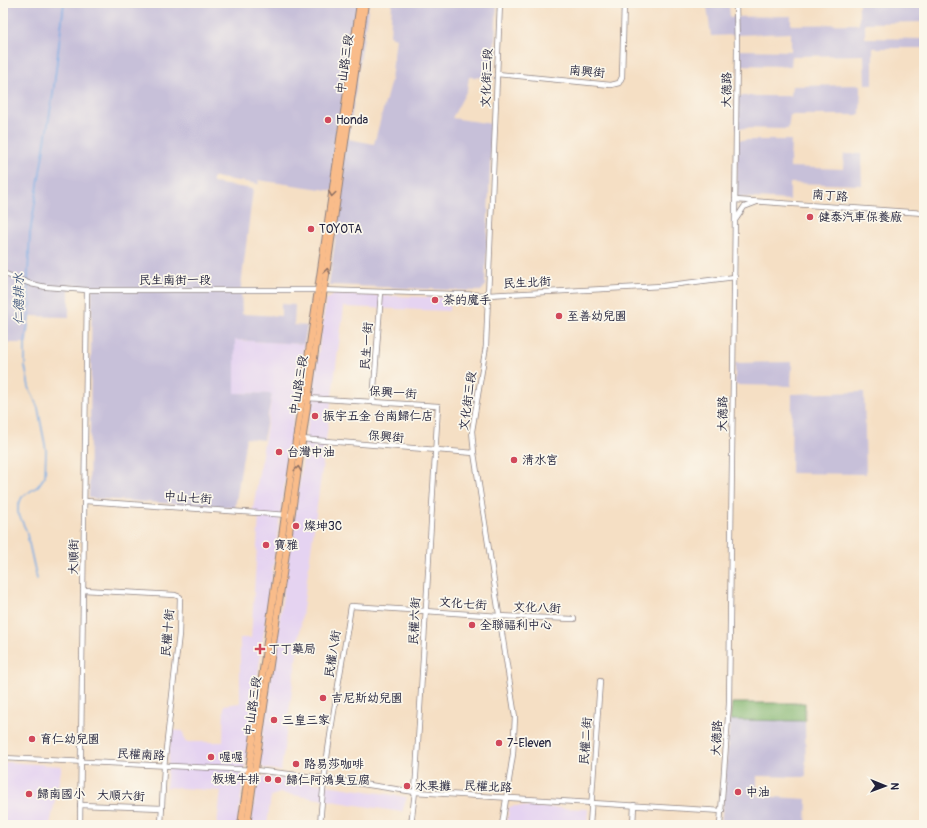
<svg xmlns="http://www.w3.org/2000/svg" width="927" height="828" font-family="Pangolin,'LXGW WenKai TC',sans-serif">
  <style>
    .built { fill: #e5d3f1 }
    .industrial { fill: #c7c0d9 }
    .forest { fill: #83b56f; stroke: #526c55 }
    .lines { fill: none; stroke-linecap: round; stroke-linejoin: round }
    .stream { stroke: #78abe4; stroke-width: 1.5 }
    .minor-casing { stroke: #8c8080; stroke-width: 6 }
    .major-casing { stroke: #8c8080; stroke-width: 8 }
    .minor { stroke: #fff; stroke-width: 4.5 }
    .major { stroke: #f9bc8a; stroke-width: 6 }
    .oneway { stroke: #8e6f62 }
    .poi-dot { fill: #d1495b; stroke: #fbf7ec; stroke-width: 1.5 }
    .labels { text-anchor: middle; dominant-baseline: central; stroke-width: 3.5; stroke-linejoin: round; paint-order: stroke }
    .street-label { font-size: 12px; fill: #22223b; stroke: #fbf7ec }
    .poi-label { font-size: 12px; fill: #22223b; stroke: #fbf7ec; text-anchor: start }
    .water-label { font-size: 13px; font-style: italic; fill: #44597f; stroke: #fbf7ec }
  </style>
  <rect width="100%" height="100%" fill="#fbf7ec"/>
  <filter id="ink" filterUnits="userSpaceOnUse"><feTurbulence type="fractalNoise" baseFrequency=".025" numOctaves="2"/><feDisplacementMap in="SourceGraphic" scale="8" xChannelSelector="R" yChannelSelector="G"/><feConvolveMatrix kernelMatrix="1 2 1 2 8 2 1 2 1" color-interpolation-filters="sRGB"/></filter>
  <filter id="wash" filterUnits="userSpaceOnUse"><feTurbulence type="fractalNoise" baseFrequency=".012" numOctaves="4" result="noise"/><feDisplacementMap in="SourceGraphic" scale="16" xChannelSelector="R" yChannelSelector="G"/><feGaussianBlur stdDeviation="0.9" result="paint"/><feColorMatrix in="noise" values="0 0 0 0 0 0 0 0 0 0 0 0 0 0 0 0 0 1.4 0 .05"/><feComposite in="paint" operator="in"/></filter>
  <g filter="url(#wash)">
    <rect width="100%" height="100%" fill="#f5dfc4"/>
    <g class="built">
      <path d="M334 294 450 298 449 311 344 307 281 771 263 768 259 760 326 300Z"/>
      <path d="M235 340 304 344 237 825H217L221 791 166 787 171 730 183 731 185 742H223L224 705 240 703V638H251L259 515H252L272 394 235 393Z"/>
      <path d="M9 762 62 766 50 825H3V763Z"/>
      <path d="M264 776 407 797 402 812 280 793 271 796 267 825H251L257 780Z"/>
      <path d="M513 806 588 809 587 825H507L509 807Z"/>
    </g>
    <g class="industrial">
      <path d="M3 3H369L348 139 374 144 391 80 396 38 390 36 392 3H497L493 78 469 77 467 90 452 118 492 124 485 286 481 291 329 285 342 192 258 180 259 184 213 177V183L253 189 241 286 242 314 281 316V304L295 305 294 325 307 326 304 344 235 340V393L272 394 263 440 246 438 235 508 89 498 92 287 69 285V317L30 316 27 343H3Z"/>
      <path d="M859 3H924V22L865 23V38L924 39V48H873V85L865 84 864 55 792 56 791 66 738 65V50L791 51V33L711 36 707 6H729L730 17 791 16V25L859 24Z"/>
      <path d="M861 85 860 115H790L788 129 736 128 737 96H791L792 86Z"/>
      <path d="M737 140H791L790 167 843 169 844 154H861L862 185 790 183V200L737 197Z"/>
      <path d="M792 362 791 386 735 385V363Z"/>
      <path d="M864 392 866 474 791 473 792 394Z"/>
      <path d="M730 720 805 721 806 777 757 776V796L807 799 806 825H721Z"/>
    </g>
    <path class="forest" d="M732 703H805V721L730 720Z"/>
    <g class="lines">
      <path class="stream" d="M37 579 26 530 18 513V506L22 497 38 486 45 476 46 450 38 408 29 387 25 366V344L31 304 28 291V274L30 233 53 94 64 3"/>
    </g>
  </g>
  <g filter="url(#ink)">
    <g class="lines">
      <g class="minor-casing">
        <g id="minor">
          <path d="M500 3 486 346 472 431 474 453 515 717 513 754 502 825"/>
          <path d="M497 74 611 85 619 83 622 77 624 3"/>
          <path d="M735 200 924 213"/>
          <path d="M736 219 744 207 757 202"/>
          <path d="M3 273 31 284 46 287 87 290H319L488 295 662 286 735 277"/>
          <path d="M307 398 438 406 415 792 411 825"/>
          <path d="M373 402 381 292"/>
          <path d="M301 439 474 453"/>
          <path d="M85 501 288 515"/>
          <path d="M83 590 175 595 180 597 179 634 164 767 161 825"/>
          <path d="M3 758 255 770 323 778 415 792 722 811"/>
          <path d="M80 805 162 808"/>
          <path d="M80 825 87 290"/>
          <path d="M320 825C325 751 340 679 351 606L499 616 574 619"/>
          <path d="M590 825 600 681"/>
          <path d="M633 825 634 805"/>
          <path d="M720 825 729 704 737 49 736 3"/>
        </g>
      </g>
      <g class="major-casing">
        <g id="major">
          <path d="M241 825 285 515 360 3"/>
          <path d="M247 825 365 3"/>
        </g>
      </g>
      <use href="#minor" class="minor"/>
      <use href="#major" class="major"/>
    </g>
    <defs><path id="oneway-chevron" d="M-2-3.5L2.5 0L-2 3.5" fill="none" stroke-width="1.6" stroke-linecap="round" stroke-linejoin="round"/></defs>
    <g class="oneway">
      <use href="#oneway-chevron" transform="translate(332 194) rotate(98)"/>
      <use href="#oneway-chevron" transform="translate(327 271) rotate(-82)"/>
      <use href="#oneway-chevron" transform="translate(298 469) rotate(-82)"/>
    </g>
  </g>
  <g class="poi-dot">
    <circle cx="328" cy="120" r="4"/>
    <circle cx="810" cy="217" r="4"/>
    <circle cx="311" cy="229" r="4"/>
    <circle cx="435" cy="300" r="4"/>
    <circle cx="559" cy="316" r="4"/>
    <circle cx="315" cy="416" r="4"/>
    <circle cx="279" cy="452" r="4"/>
    <circle cx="514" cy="460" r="4"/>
    <circle cx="296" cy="526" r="4"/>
    <circle cx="266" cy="545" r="4"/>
    <circle cx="472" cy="625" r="4"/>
    <path d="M258 643h4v4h4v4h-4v4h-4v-4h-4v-4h4z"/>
    <circle cx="323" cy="698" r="4"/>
    <circle cx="274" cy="720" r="4"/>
    <circle cx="32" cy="739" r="4"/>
    <circle cx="499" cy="743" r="4"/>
    <circle cx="211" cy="757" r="4"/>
    <circle cx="296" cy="764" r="4"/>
    <circle cx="268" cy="779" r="4"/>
    <circle cx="278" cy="780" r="4"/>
    <circle cx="407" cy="786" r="4"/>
    <circle cx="738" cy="792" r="4"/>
    <circle cx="29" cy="794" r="4"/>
  </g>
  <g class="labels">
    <g class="street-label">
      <text transform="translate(345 64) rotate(-82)">中山路三段</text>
      <text transform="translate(587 72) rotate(5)">南興街</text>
      <text transform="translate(487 78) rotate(-88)">文化街三段</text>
      <text transform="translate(727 90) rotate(-89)">大德路</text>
      <text transform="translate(830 196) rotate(4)">南丁路</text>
      <text x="175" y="280">民生南街一段</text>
      <text transform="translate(527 283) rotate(-3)">民生北街</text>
      <text transform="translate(367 346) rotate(-86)">民生一街</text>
      <text transform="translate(299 385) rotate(-81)">中山路三段</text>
      <text transform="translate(393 393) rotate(4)">保興一街</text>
      <text transform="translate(468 401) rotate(-82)">文化街三段</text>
      <text transform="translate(723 414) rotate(-89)">大德路</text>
      <text transform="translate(386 437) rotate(5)">保興街</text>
      <text transform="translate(188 498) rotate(4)">中山七街</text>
      <text transform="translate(74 557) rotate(-89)">大順街</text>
      <text transform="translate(463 604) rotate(4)">文化七街</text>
      <text transform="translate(537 608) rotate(2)">文化八街</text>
      <text transform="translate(415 621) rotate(-87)">民權六街</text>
      <text transform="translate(168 633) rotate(-85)">民權十街</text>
      <text transform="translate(333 654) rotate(-81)">民權八街</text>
      <text transform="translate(253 706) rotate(-82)">中山路三段</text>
      <text transform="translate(717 738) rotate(-87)">大德路</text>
      <text transform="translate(586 741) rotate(-86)">民權二街</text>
      <text transform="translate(141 755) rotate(3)">民權南路</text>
      <text transform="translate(488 787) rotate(3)">民權北路</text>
      <text transform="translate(121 796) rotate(2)">大順六街</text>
    </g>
    <g class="poi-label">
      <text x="336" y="120">Honda</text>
      <text x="818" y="217">健泰汽車保養廠</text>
      <text x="319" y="229">TOYOTA</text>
      <text x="443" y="300">茶的魔手</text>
      <text x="567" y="316">至善幼兒園</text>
      <text x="323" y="416">振宇五金 台南歸仁店</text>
      <text x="287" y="452">台灣中油</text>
      <text x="522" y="460">清水宮</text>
      <text x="304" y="526">燦坤3C</text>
      <text x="274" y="545">寶雅</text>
      <text x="480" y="625">全聯福利中心</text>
      <text x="268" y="649">丁丁藥局</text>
      <text x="331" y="698">吉尼斯幼兒園</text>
      <text x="282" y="720">三皇三家</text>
      <text x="40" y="739">育仁幼兒園</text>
      <text x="507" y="743">7-Eleven</text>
      <text x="219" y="757">喔喔</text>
      <text x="304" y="764">路易莎咖啡</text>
      <text x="260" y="779" text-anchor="end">板塊牛排</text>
      <text x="286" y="780">歸仁阿鴻臭豆腐</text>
      <text x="415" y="786">水果攤</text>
      <text x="746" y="792">中油</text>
      <text x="37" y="794">歸南國小</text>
    </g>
    <g class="water-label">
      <text transform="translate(19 299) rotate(-90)">仁德排水</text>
    </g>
  </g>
  <rect width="927" height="828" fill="none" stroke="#fbf7ec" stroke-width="16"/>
  <g transform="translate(885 786) rotate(91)" stroke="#fbf7ec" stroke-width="3" paint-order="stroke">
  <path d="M0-3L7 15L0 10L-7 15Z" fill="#22223b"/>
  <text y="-6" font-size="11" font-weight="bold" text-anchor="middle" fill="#22223b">N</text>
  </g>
</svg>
